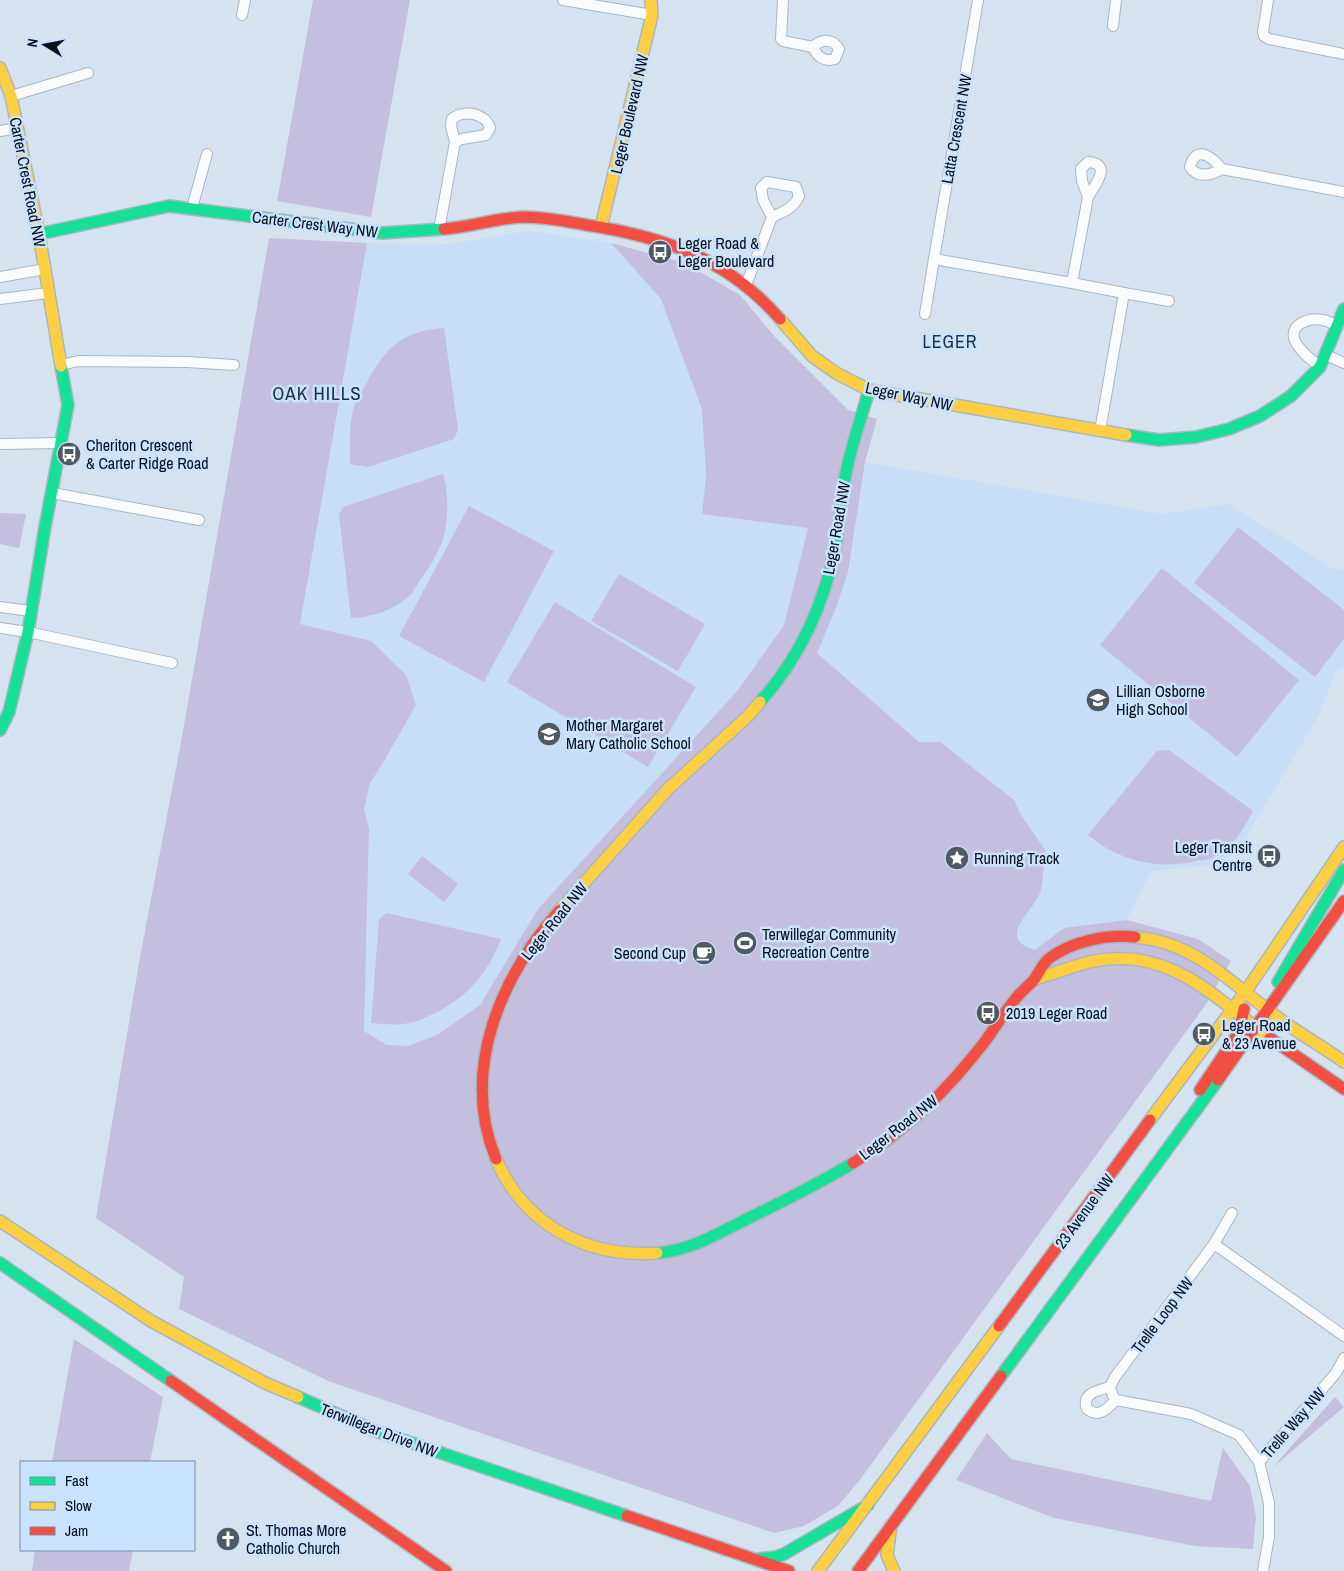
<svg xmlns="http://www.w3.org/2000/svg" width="1344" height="1571" font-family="'Archivo Narrow',sans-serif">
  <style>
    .built { fill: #c7def6 }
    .green { fill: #c4bfde }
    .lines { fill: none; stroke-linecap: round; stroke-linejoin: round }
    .street-casing { stroke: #abb6c1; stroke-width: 12 }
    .fast-casing { stroke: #abb6c1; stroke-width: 14 }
    .slow-casing { stroke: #abb6c1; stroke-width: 14 }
    .jam-casing { stroke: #abb6c1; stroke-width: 14 }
    .street { stroke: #f9fbfd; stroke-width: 10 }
    .fast { stroke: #16e098; stroke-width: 11 }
    .slow { stroke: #ffcf43; stroke-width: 11 }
    .jam { stroke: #f24e42; stroke-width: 11 }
    .labels { text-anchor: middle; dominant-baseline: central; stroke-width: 5; stroke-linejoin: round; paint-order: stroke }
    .street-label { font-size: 16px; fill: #070f18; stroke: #c9e2fd }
    .poi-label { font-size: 16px; fill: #070f18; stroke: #c9e2fd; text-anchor: start }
    .neighbourhood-label { font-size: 18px; letter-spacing: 1px; fill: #1c3045; stroke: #c9e2fd }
    .quarter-label { font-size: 19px; letter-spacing: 1px; fill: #1c3045; stroke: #c9e2fd }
  </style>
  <rect width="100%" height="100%" fill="#d5e3f1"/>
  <g class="built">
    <path d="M529 231 611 243 661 299 702 409 706 476 702 514 808 528 784 625 738 690 538 909 480 1005 437 1035 408 1046 387 1045 364 1031 369 828 364 809 370 783 383 763 416 705 300 624 367 243 448 244Z"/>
    <path d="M865 462 1163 514 1228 504 1332 568 1344 570V667L1336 671 1318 717 1237 852 1213 865 1151 871 1127 920 1064 928 1035 950 1027 948 1019 940 1017 935 1018 925 1040 892 1021 815 1014 800 919 742 817 653 836 608 848 572Z"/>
  </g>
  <g class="green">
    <path d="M313 0H410L371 217 277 201Z"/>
    <path d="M269 238 367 243 300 624 371 641 406 675 416 705 383 763 370 783 364 809 369 828 364 1031 387 1045 408 1046 437 1035 480 1005 538 909 738 690 784 625 808 528 702 514 706 476 702 409 661 299 611 243 685 263 740 295 775 337 848 410 877 419 865 462 848 572 836 608 817 653 919 742H940L1014 800 1021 815 1045 850C1043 862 1044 882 1040 893 1032 913 995 938 1035 950L1064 928 1127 920 1198 939 1231 961 1204 1007 859 1481 838 1506 804 1526 774 1533 328 1381 179 1309 184 1277 96 1218 140 957 182 737Z"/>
    <path d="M444 328 458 430 454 439 368 467 350 464C350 445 349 424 354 406 357 398 363 390 367 382 385 348 404 330 444 328Z"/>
    <path d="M443 474C449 493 449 524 442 542 437 555 429 568 421 579 417 585 413 593 408 597 391 611 373 617 351 618L339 515 343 507Z"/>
    <path d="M469 506 554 551 484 682 399 636Z"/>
    <path d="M0 513 26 514 19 548 0 544Z"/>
    <path d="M1238 527 1344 610V639L1315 677 1194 583Z"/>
    <path d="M1162 568 1299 680 1237 757 1100 645Z"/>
    <path d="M619 574 705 624 678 671 591 621Z"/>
    <path d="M555 602 696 687 648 767 507 682Z"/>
    <path d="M1169 750 1253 811C1244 827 1235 846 1218 855 1212 859 1203 860 1196 861 1156 870 1119 861 1088 835L1157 751Z"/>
    <path d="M422 856 458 884 444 902 408 874Z"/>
    <path d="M386 913 501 939C488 972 468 997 435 1013 428 1016 421 1020 414 1022 400 1026 385 1024 371 1023L379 920Z"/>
    <path d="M74 1339 163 1397 150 1462H52Z"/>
    <path d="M1335 1397 1344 1407 1272 1468Z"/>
    <path d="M987 1433 1011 1459 1211 1501 1223 1448 1250 1486 1256 1517 1253 1549 1195 1546 1054 1518 956 1480Z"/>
    <path d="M35 1550H133L129 1571H32Z"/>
  </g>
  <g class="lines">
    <g class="street-casing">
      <g id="street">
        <path d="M563 0 652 15"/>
        <path d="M783 0 781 39 783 41 813 47C821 39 833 38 839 49L835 59C825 62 817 57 813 47"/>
        <path d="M978 0 934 259 1072 283 1124 293 1100 431"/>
        <path d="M1268 0 1263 32 1264 36 1269 39 1344 54"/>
        <path d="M242 15 245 0"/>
        <path d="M1113 26 1116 0"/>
        <path d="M11 96 88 73"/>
        <path d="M0 131 18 128"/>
        <path d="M1222 169C1213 158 1196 143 1190 167 1198 179 1211 175 1222 169L1344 192"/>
        <path d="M192 208 207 154"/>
        <path d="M439 230 455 142 451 126 452 119C463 109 486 113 490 128L486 135 462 139 455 142"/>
        <path d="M0 277 45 269"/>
        <path d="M1072 283 1088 197 1082 181 1081 169 1088 162C1113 164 1095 185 1088 197"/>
        <path d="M746 285 772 217 763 200 761 188 767 182 796 187 799 196C794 208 783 212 772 217"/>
        <path d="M1124 293 1169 301"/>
        <path d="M0 299 48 293"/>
        <path d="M925 314 934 259"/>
        <path d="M1326 355 1344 363"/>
        <path d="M61 365 78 361 187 362 234 365"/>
        <path d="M1320 367C1311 359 1300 352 1295 341 1288 324 1310 317 1323 320 1328 321 1334 324 1338 326"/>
        <path d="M0 444 61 443"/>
        <path d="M52 493 199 520"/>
        <path d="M0 607 30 611"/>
        <path d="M0 628 28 632 172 663"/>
        <path d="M1214 1244 1232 1213"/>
        <path d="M1110 1387C1099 1390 1081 1393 1087 1409 1099 1419 1108 1408 1116 1400"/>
        <path d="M1259 1462 1336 1373 1344 1358"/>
        <path d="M1263 1571 1269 1537V1503L1259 1462 1239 1435 1191 1414 1116 1400 1113 1396 1110 1387 1115 1377 1214 1244 1344 1336"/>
      </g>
    </g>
    <g class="fast-casing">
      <g id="fast">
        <path d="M39 234 169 206 382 233 444 229"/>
        <path d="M1126 435 1159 440 1196 437 1229 429 1260 416 1291 396 1320 367 1344 309"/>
        <path d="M760 702C800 658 826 601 836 542 840 521 841 499 845 478 850 449 861 419 869 390"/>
        <path d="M0 730 9 712 28 632 45 527 68 405 61 366"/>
        <path d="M1278 982 1344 870"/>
        <path d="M657 1253C689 1251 717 1234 745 1220 782 1202 818 1184 853 1163"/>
        <path d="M0 1263 171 1381"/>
        <path d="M1001 1376 1218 1080"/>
        <path d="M298 1397 373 1430 627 1516"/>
        <path d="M759 1559 776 1557 784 1554 868 1505"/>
      </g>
    </g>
    <g class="slow-casing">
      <g id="slow">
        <path d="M0 68 11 96 39 234 61 366"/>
        <path d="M601 227 652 15 651 0"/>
        <path d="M780 319 812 356 836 373 869 390 1126 435"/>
        <path d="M560 910 668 789 748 716 760 702"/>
        <path d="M1135 937C1195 942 1231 983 1277 1017 1298 1033 1322 1046 1344 1062"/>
        <path d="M1034 979C1056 974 1077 963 1100 960 1173 949 1216 999 1270 1038"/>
        <path d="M1150 1120 1246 991 1344 847"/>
        <path d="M496 1159C524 1225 587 1258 657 1253"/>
        <path d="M0 1221 151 1321 265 1383 298 1397"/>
        <path d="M891 1525 887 1555 894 1571"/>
        <path d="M818 1571 999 1326"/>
      </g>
    </g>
    <g class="jam-casing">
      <g id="jam">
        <path d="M444 229C471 227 496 218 523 217 544 217 566 221 587 225 664 237 727 258 780 319"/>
        <path d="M1270 1038 1344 1089"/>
        <path d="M1218 1080 1344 901"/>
        <path d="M1200 1090 1239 1032 1244 1009"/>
        <path d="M496 1159C460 1071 500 977 560 910"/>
        <path d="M853 1163C906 1131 949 1089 986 1040 996 1026 1006 1010 1017 997 1022 991 1028 986 1033 981 1040 972 1042 963 1051 957 1074 941 1107 934 1135 937"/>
        <path d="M999 1326 1150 1120"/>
        <path d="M171 1381 446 1571"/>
        <path d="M627 1516 789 1571"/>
        <path d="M858 1571 1001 1376"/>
      </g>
    </g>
    <use href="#street" class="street"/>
    <use href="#fast" class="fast"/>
    <use href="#slow" class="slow"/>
    <use href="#jam" class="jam"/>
  </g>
  <defs>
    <g id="bus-disc" transform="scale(1.25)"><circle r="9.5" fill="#4f5964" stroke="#c9e2fd"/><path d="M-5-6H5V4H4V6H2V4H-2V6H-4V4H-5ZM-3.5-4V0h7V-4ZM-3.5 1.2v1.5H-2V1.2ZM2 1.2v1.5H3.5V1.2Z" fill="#fff"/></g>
    <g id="school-disc" transform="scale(1.25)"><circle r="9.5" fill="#4f5964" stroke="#c9e2fd"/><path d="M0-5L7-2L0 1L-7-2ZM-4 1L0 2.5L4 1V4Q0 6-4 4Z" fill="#fff"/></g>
    <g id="sight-disc" transform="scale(1.25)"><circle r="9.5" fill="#4f5964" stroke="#c9e2fd"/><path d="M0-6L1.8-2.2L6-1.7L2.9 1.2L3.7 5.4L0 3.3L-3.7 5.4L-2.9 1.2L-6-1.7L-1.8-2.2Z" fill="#fff"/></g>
    <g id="stadium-disc" transform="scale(1.25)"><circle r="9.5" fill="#4f5964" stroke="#c9e2fd"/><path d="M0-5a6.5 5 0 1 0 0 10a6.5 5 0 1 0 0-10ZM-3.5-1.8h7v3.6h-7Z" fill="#fff"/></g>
    <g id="cafe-disc" transform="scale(1.25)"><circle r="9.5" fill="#4f5964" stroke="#c9e2fd"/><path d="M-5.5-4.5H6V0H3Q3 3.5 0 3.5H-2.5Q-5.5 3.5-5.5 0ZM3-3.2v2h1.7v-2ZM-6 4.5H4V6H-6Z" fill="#fff"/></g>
    <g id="church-disc" transform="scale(1.25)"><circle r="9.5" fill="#4f5964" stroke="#c9e2fd"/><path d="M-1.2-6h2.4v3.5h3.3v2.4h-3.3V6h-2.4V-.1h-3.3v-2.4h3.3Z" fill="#fff"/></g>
  </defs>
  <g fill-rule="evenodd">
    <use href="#bus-disc" x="660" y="252"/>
    <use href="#bus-disc" x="69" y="454"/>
    <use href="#school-disc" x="1098" y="700"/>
    <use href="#school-disc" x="549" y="734"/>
    <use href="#bus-disc" x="1269" y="856"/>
    <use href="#sight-disc" x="957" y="858"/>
    <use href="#stadium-disc" x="745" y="943"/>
    <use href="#cafe-disc" x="704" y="953"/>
    <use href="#bus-disc" x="988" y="1013"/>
    <use href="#bus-disc" x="1204" y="1034"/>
    <use href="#church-disc" x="228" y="1539"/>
  </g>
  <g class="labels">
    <g class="street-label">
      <text transform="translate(629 114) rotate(-77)">Leger Boulevard NW</text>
      <text transform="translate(956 129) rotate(-80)">Latta Crescent NW</text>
      <text transform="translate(28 182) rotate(79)">Carter Crest Road NW</text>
      <text transform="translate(315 224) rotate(7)">Carter Crest Way NW</text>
      <text transform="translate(909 396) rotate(12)">Leger Way NW</text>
      <text transform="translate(836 528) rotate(-80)">Leger Road NW</text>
      <text transform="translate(554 921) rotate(-51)">Leger Road NW</text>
      <text transform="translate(898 1127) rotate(-38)">Leger Road NW</text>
      <text transform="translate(1084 1211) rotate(-54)">23 Avenue NW</text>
      <text transform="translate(1162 1315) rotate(-53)">Trelle Loop NW</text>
      <text transform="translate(1293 1423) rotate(-49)">Trelle Way NW</text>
      <text transform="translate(379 1430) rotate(21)">Terwillegar Drive NW</text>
    </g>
    <g class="poi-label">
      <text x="678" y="243">Leger Road &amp;<tspan x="678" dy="18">Leger Boulevard</tspan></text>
      <text x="86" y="445">Cheriton Crescent<tspan x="86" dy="18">&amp; Carter Ridge Road</tspan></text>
      <text x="1116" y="691">Lillian Osborne<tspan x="1116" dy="18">High School</tspan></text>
      <text x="566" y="725">Mother Margaret<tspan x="566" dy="18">Mary Catholic School</tspan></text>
      <text x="1252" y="847" text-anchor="end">Leger Transit<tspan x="1252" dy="18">Centre</tspan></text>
      <text x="974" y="858">Running Track</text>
      <text x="762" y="934">Terwillegar Community<tspan x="762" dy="18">Recreation Centre</tspan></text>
      <text x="686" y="953" text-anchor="end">Second Cup</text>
      <text x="1006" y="1013">2019 Leger Road</text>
      <text x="1222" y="1025">Leger Road<tspan x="1222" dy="18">&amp; 23 Avenue</tspan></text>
      <text x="246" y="1530">St. Thomas More<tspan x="246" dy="18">Catholic Church</tspan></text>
    </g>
    <g class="neighbourhood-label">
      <text x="950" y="341">LEGER</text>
    </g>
    <g class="quarter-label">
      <text x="317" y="393">OAK HILLS</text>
    </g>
  </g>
  <rect x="20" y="1461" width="175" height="90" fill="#c9e2fd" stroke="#7b8ea1"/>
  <rect x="30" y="1477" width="25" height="8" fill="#16e098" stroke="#7b8ea1"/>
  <text x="65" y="1486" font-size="15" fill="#070f18">Fast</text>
  <rect x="30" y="1502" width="25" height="8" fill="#ffcf43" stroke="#7b8ea1"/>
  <text x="65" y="1511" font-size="15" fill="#070f18">Slow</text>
  <rect x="30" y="1527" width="25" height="8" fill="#f24e42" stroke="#7b8ea1"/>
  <text x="65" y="1536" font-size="15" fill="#070f18">Jam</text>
  <g transform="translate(45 45) rotate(280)" stroke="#c9e2fd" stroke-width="4" paint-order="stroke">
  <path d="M0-4L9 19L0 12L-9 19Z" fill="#070f18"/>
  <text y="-8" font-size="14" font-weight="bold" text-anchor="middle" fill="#070f18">N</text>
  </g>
</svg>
